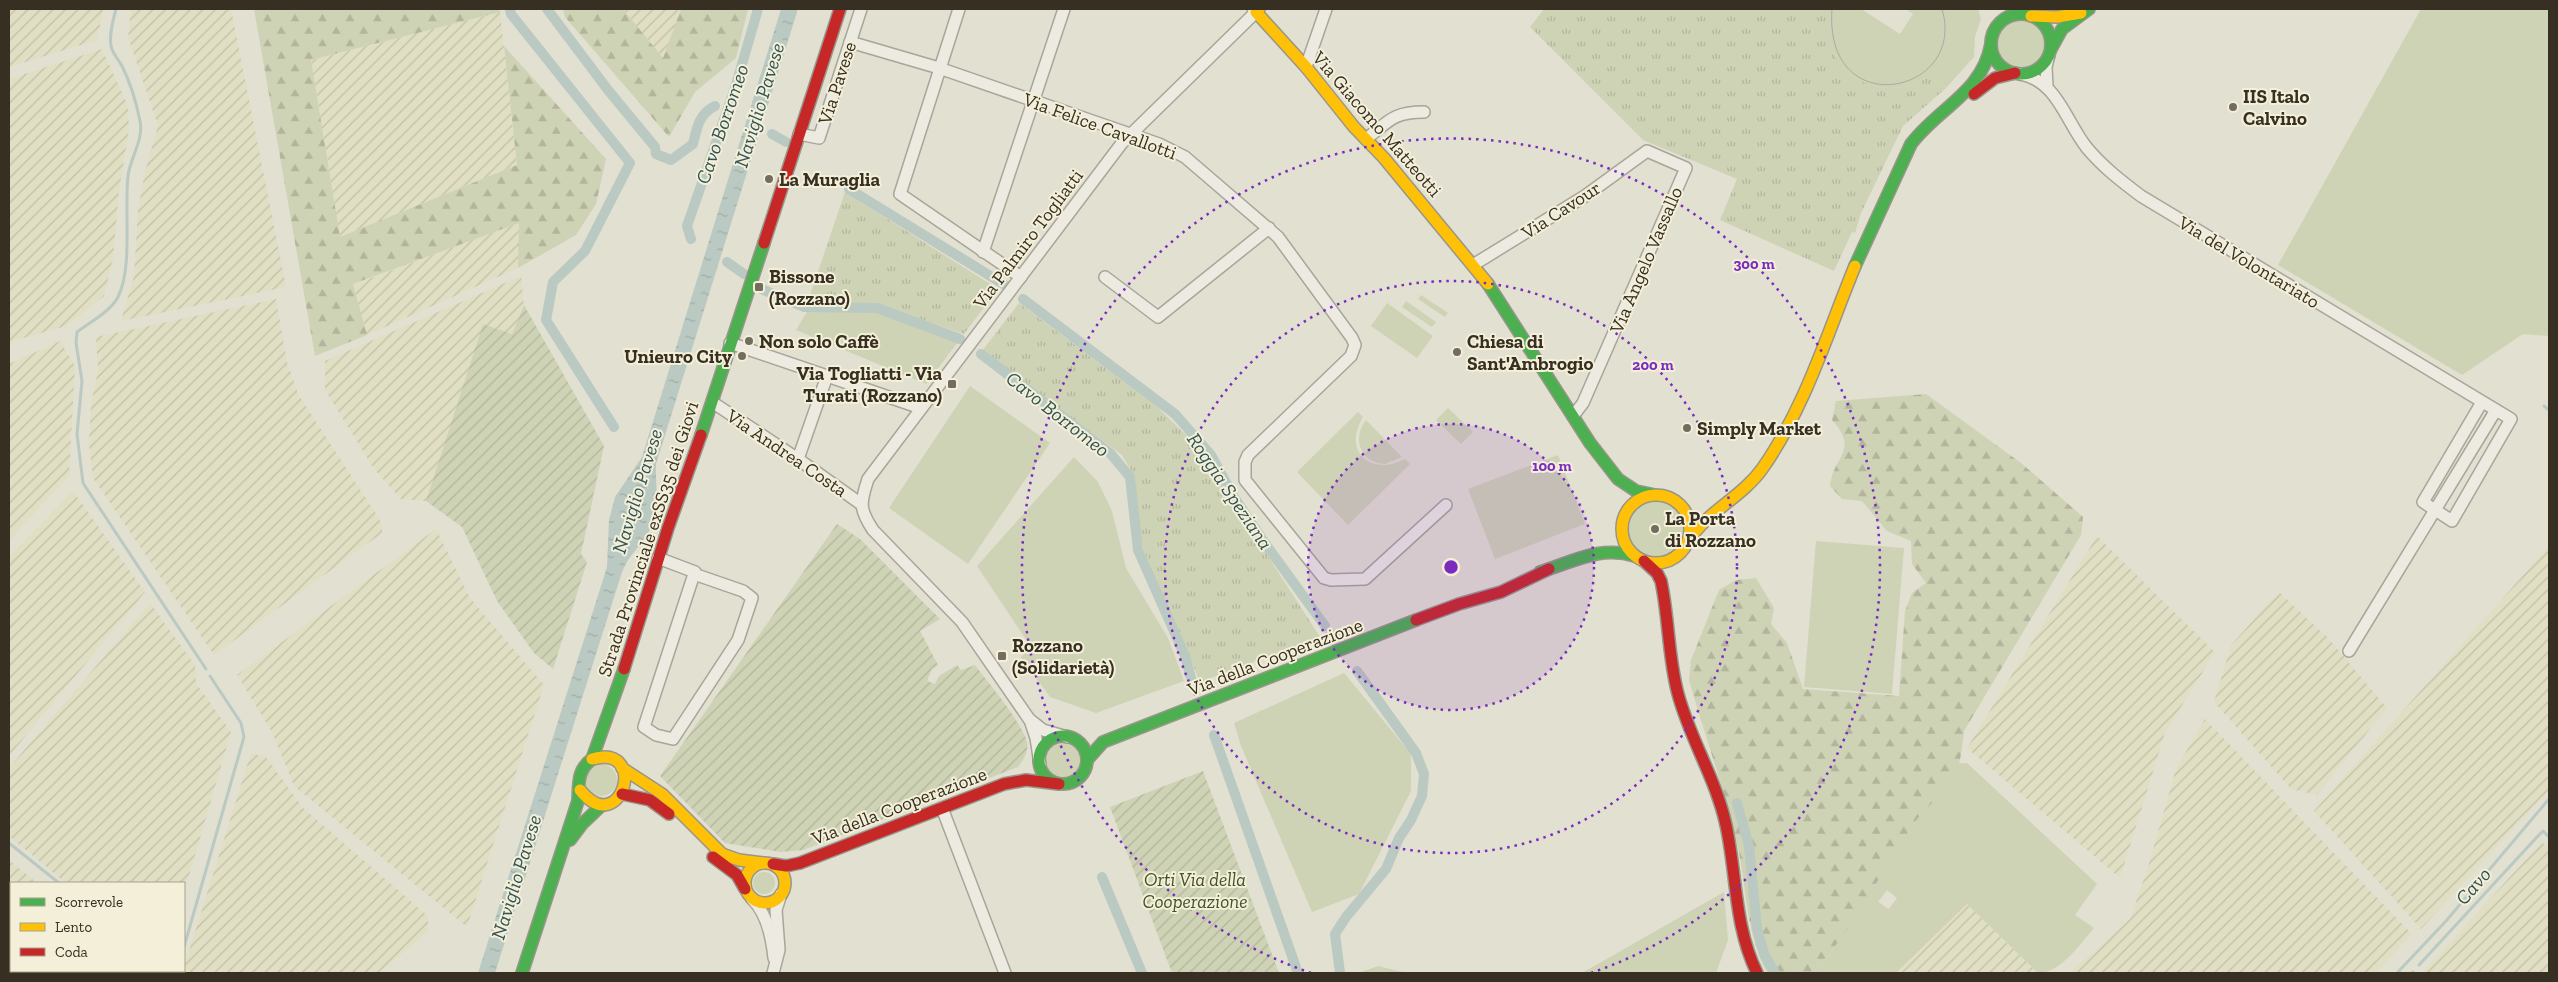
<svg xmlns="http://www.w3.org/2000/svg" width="2558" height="982" font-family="'Zilla Slab',serif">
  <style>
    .farmland { fill: url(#farmland-furrows) }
    .grass { fill: #ced3b5; fill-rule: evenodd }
    .forest { fill: url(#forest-firs) }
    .park { fill: url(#park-tufts) }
    .garden { fill: url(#garden-furrows) }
    .water { fill: url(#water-ripples) }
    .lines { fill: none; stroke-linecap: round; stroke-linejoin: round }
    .stream { stroke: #bac9c2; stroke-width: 3 }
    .canal { stroke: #bac9c2; stroke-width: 10 }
    .street-casing { stroke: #a8a599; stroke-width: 14 }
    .fast-casing { stroke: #98958a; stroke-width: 14 }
    .slow-casing { stroke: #98958a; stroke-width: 14 }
    .jam-casing { stroke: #98958a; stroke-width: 14 }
    .street { stroke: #eceae1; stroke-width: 11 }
    .fast { stroke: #4caf50; stroke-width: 11 }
    .slow { stroke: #ffc107; stroke-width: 11 }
    .jam { stroke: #c62828; stroke-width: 11 }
    .tram { stroke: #acaaa2; stroke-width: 1 }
    .ring { fill: none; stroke: #7b2cbf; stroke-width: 2.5; stroke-dasharray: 2.5 5 }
    .poi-dot { fill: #736d5f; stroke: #f3efd8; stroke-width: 2 }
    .labels { text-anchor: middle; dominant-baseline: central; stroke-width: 4; stroke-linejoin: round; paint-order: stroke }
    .street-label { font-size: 19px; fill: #372f22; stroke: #f3efd8 }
    .poi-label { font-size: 19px; font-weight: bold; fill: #372f22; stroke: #f3efd8; text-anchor: start }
    .park-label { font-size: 19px; font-style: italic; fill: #42522a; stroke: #f3efd8 }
    .water-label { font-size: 20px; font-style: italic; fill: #325355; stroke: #f3efd8 }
    .centre { fill: #7b2cbf; stroke: #f3efd8; stroke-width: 2.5 }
    .ring-label { font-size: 15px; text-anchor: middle; font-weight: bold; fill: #7b2cbf; stroke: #f3efd8; stroke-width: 4; stroke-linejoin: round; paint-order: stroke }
  </style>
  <defs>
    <pattern id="farmland-furrows" width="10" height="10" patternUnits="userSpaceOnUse" patternTransform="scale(1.25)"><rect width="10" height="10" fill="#e0dfc3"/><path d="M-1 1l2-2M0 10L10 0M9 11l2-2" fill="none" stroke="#c1c0a7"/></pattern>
    <pattern id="forest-firs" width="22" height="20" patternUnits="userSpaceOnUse" patternTransform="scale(1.25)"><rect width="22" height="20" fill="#ced3b5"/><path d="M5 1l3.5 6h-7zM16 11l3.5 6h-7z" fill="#b2b59b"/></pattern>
    <pattern id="park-tufts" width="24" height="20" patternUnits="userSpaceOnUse" patternTransform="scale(1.25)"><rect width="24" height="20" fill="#ced3b5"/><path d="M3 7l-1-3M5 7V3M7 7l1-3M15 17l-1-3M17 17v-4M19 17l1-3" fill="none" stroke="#b2b59b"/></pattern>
    <pattern id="garden-furrows" width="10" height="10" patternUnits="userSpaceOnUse" patternTransform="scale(1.25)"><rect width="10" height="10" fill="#ced3b5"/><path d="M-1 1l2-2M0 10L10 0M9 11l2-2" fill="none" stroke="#b2b59b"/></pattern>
    <pattern id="water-ripples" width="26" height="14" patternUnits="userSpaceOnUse" patternTransform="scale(1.25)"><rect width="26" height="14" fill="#bac9c2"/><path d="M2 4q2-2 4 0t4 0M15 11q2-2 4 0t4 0" fill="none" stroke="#a0ada6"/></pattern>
  </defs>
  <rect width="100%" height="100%" fill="#e2e0d1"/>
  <g class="farmland">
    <path d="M9 9H103L97 40 9 67Z"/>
    <path d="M131 9H231L286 287 121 321 134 276 138 210 145 172 158 126 128 37Z"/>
    <path d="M623 9H681L663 59Z"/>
    <path d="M500 12 517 165 340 237 311 60Z"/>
    <path d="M102 49 128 106 129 130 119 190 113 258 104 296 66 326 9 342V79Z"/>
    <path d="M520 222 518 268 367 335 353 285Z"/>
    <path d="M521 276 524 305 512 334 483 324 426 501 401 499 374 469 325 390V361Z"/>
    <path d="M276 299 287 362 298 394 378 517 382 525V533L214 655 93 478 89 444 91 404 98 371 96 337Z"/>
    <path d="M60 341 75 366 69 476 9 540V364Z"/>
    <path d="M73 491 145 592 9 756V557Z"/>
    <path d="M436 529 470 598 544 685 467 927 294 786 272 732 237 675Z"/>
    <path d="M2097 536 2215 652 2165 733 2120 878 1967 748Z"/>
    <path d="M2549 546V790L2421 929 2314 811Z"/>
    <path d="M2279 592 2329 639 2387 708 2317 795 2291 789 2214 702 2231 645Z"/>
    <path d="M150 603 195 665 196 683 231 732 184 893V883H66L9 836V768Z"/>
    <path d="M2205 719 2412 934 2376 973H2070L2130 919 2147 870 2176 769Z"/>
    <path d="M251 753 266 757 303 808 428 916V932L378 973H184V967Z"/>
    <path d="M2542 842 2549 849V973H2426L2424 971Z"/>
    <path d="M9 860 37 883H11V971H74L72 973H9Z"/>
    <path d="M1967 904 2035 970 2030 973H1896Z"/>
  </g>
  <g class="grass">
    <path d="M1828 9H1861L1900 34 1913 14 1906 9H1978L1981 19 1975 37 1974 57 1946 88 1928 77C1895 99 1844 87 1831 48 1827 35 1828 22 1828 9Z"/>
    <path d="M2421 9H2549V336L2523 334 2462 375 2278 265Z"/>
    <circle cx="2021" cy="44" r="24"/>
    <path d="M1421 295 1448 313 1445 317 1418 299Z"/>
    <path d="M1406 301 1436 322 1432 327 1402 307Z"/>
    <path d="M1387 303 1433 336 1417 358 1371 326Z"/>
    <path d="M808 310 877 313 958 342 926 384 796 330Z"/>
    <path d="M970 386 1050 443 968 564 889 508Z"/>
    <path d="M1448 408 1473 432 1461 444 1436 420Z"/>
    <path d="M1358 412 1363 417C1342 452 1371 477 1405 459L1410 464 1348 525 1297 472Z"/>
    <path d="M1366 420 1402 457 1385 464C1361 463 1351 439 1366 420Z"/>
    <path d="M1558 455 1585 524 1495 559 1468 489Z"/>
    <path d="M1074 457 1098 482 1112 511 1126 568 1168 638 1184 681 1096 713 1050 697 1021 657 1031 647 977 566Z"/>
    <circle cx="1656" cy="529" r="27"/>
    <path d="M1816 541 1904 548 1892 694 1804 687Z"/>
    <path d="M1344 673 1411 754V791L1359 894 1312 912 1241 746 1234 723Z"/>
    <circle cx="1063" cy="761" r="19"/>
    <path d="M1959 763H1967L2097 884 2075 915 2094 928C2080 944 2061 973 2038 973L1967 904 1896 973H1813C1854 929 1878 872 1913 824 1929 803 1949 788 1959 763ZM1887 890 1897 898 1889 909 1878 902Z"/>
    <circle cx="601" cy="780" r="16"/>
    <circle cx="764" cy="883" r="11"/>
    <path d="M1724 892 1728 940 1716 973H1582Z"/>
    <path d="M1378 966 1407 973H1358Z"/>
    <path d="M94 971H150L154 973H92Z"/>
  </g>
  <g class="forest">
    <path d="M254 9H500V12L311 60 340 237 517 165 504 46 606 159 596 204 576 235 518 268 519 223 353 284 367 335 315 356Z"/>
    <path d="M563 9H623L663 58 681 9H748L736 58 695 92 669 137 565 17Z"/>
    <path d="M1926 394 2021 463 2083 517 2081 535 1964 731C1962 746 1961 766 1953 779 1942 796 1924 808 1913 825 1879 874 1853 930 1813 973H1767C1746 934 1747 891 1738 848 1725 791 1705 736 1689 680L1691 660 1719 590 1736 580 1756 578 1774 608 1771 624 1787 643 1803 689 1899 696 1905 611 1912 593 1926 583 1912 564 1911 541 1887 531 1862 501 1842 499 1830 486C1833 456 1860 451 1832 420L1836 401Z"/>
  </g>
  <g class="park">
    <path d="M1544 9H1828C1829 22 1827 35 1831 47 1844 87 1895 99 1928 77L1946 88 1903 126 1861 213 1855 233 1852 232 1834 271 1720 220 1737 179 1643 140 1530 27Z"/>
    <path d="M845 192 998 289 964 334 877 305 808 301Z"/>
    <path d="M1019 303 1154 404 1186 435 1215 474 1320 637 1200 682 1143 548 1137 513 1135 477 1122 455 982 351Z"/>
  </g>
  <g class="garden">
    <path d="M524 305 604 446 581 554 587 562 553 669 534 653 497 601 462 527 426 501 483 324 512 334Z"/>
    <path d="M837 524 860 539 940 619 920 631 938 665 932 669 927 681 935 684 939 676 957 665 961 670 975 665C989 684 1021 721 1027 742 1029 752 1023 760 1018 767L803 850 781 852 725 843 660 776Z"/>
    <path d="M1203 771 1279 973H1172L1110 807Z"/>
  </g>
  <path class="water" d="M781 9H798L656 464C655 484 660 507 652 526 644 543 629 554 622 572L495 973H478L607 567 609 520 615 497 642 457Z"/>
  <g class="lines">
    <g class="stream">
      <path d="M116 9C113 20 109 34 111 46 112 53 119 60 122 66 131 84 136 101 140 121 144 140 130 158 128 176 124 211 133 267 118 297 110 312 90 322 77 332L76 343 82 381 77 434 83 483 206 669"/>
      <path d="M2544 406 2549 410"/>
      <path d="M9 843 59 883"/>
      <path d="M184 947 244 737 241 723 210 676"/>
      <path d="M2419 965 2537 837 2543 831 2549 837"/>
      <path d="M177 973V971"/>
      <path d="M2397 973 2446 921 2549 799"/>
      <path d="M2411 973 2413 972"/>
    </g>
    <g class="canal">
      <path d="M510 9 511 14 630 163 585 251 553 282 546 320 614 427"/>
      <path d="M547 9 608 90 655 147 656 154 671 160 693 144C697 127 699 114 715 106"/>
      <path d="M772 134 786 142"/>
      <path d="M849 189 1005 285"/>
      <path d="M691 239 687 226 736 85 758 9"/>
      <path d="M727 262 744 274"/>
      <path d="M759 288 804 307 877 308 960 339"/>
      <path d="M1023 299 1175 414 1211 455 1234 497 1264 542 1325 626"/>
      <path d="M981 354 1110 453 1130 477 1138 550 1185 656 1191 678"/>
      <path d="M1214 735 1298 973"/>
      <path d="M1737 803 1749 846 1757 928 1764 954 1775 973"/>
      <path d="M1102 877 1142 973"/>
      <path d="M1340 973 1335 934 1346 917 1386 869 1399 838 1411 820 1422 796 1424 774 1416 753 1357 671"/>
    </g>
    <g class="street-casing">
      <g id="street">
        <path d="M959 9 900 194 1021 277"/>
        <path d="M850 42 939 68 1159 144 1185 157 1278 237 1352 338 1355 345 1351 356 1248 455 1245 462V480L1324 578 1331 580 1365 579 1446 505"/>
        <path d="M1306 67 1326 9"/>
        <path d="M2020 74C2057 80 2066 122 2087 148 2103 167 2121 181 2141 196L2511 419 2452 521 2423 502 2482 402"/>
        <path d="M2047 86 2046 67 2049 55"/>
        <path d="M799 134 819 138 861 9"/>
        <path d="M1366 139C1389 121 1393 112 1424 112"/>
        <path d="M983 252 1064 9"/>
        <path d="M1473 265 1585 196 1647 151 1686 168 1583 403 1573 416"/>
        <path d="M1105 277 1158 317 1269 228"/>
        <path d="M730 343 921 408"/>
        <path d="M712 402 798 459 861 504"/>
        <path d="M798 459 827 376"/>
        <path d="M658 558 695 572 694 574 644 727 656 735 673 739 738 640 752 598 743 591 694 574"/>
        <path d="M2349 651 2496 410"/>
        <path d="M1030 720 1036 738 1040 764"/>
        <path d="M1067 737 1043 730 1029 719 962 622 873 530C859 509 860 503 868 479L1122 143 1256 12 1253 9"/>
        <path d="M942 808 1005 973"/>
        <path d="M752 899C767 913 772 939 774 958"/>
        <path d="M773 973 779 950 776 910 781 894"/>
      </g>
    </g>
    <g class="fast-casing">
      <g id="fast">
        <circle cx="2021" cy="44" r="30"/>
        <path d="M2051 49 2062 29 2089 9"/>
        <path d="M1855 266 1911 144C1938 108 1983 92 1991 44"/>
        <path d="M1488 284 1590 443 1618 479 1636 491 1655 495"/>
        <path d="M701 435 764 243"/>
        <path d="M1540 572C1573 562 1600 545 1635 556"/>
        <circle cx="1063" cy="760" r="24"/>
        <path d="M1087 760 1103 742 1416 620"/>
        <path d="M570 840 582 824 602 805"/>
        <path d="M522 973 578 801C579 783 577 770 592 759L624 669"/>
      </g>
    </g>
    <g class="slow-casing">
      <g id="slow">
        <path d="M1259 9 1256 12 1306 67 1354 127 1384 158 1488 284"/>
        <path d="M2031 16 2057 17 2081 13"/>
        <circle cx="1656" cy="529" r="34"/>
        <path d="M1689 540C1708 511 1742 497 1762 469 1805 408 1827 334 1855 266"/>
        <path d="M622 768 662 794 722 854 739 860 763 863"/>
        <path d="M580 790C621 841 650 743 592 759"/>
        <circle cx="765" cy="883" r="20"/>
      </g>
    </g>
    <g class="jam-casing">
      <g id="jam">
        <path d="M1974 94 1995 78 2015 73"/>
        <path d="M764 243 840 9"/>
        <path d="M1644 561 1657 573 1661 581C1669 618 1668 657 1678 694 1690 739 1716 779 1726 825 1737 875 1734 926 1757 973"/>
        <path d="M1416 620 1459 604 1501 592 1549 569"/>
        <path d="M624 669 668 528 701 435"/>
        <path d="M622 794 650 800 669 814"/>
        <path d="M713 857 737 875 745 889"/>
        <path d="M773 864 786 866 800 863 1004 784 1026 780 1059 784"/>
      </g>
    </g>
    <use href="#street" class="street"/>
    <use href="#fast" class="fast"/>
    <use href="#slow" class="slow"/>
    <use href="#jam" class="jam"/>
    <path class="tram" d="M1832 9C1823 124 1968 95 1942 9"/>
  </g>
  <circle cx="1451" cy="567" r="143" fill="#7b2cbf" fill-opacity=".12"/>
  <g class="ring">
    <circle cx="1451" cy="567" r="143"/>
    <circle cx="1451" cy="567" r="286"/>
    <path d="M1311 973A429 429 0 1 1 1591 973"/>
  </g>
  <g class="poi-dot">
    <circle cx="2233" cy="107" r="5"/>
    <circle cx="769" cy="179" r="5"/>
    <rect x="754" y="282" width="10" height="10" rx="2.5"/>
    <circle cx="749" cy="341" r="5"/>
    <circle cx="1457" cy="352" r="5"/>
    <circle cx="742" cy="356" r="5"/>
    <rect x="947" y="379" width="10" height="10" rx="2.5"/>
    <circle cx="1687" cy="428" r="5"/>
    <circle cx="1655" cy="529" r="5"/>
    <rect x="997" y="651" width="10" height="10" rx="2.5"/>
  </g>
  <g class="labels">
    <g class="street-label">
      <text transform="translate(837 83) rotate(-72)">Via Pavese</text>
      <text transform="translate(1377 124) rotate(49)">Via Giacomo Matteotti</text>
      <text transform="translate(1100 126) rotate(20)">Via Felice Cavallotti</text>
      <text transform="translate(1561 210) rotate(-33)">Via Cavour</text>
      <text transform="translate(1028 239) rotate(-53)">Via Palmiro Togliatti</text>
      <text transform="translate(1646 260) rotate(-67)">Via Angelo Vassallo</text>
      <text transform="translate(2249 262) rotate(31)">Via del Volontariato</text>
      <text transform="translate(787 453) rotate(34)">Via Andrea Costa</text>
      <text transform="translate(648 539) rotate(-72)">Strada Provinciale exSS35 dei Giovi</text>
      <text transform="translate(1275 657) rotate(-21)">Via della Cooperazione</text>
      <text transform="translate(899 806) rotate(-21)">Via della Cooperazione</text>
    </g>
    <g class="poi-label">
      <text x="2243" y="96">IIS Italo<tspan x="2243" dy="22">Calvino</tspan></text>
      <text x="779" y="179">La Muraglia</text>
      <text x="769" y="276">Bissone<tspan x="769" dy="22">(Rozzano)</tspan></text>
      <text x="759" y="341">Non solo Caffè</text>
      <text x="1467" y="341">Chiesa di<tspan x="1467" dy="22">Sant'Ambrogio</tspan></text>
      <text x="732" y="356" text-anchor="end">Unieuro City</text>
      <text x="942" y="373" text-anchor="end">Via Togliatti - Via<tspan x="942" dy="22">Turati (Rozzano)</tspan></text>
      <text x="1697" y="428">Simply Market</text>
      <text x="1665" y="518">La Porta<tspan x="1665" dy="22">di Rozzano</tspan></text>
      <text x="1012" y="645">Rozzano<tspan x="1012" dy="22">(Solidarietà)</tspan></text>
    </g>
    <g class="park-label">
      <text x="1195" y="879">Orti Via della<tspan x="1195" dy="22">Cooperazione</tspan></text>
    </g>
    <g class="water-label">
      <text transform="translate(759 105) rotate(-73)">Naviglio Pavese</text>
      <text transform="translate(722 124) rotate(-71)">Cavo Borromeo</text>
      <text transform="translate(1058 414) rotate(38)">Cavo Borromeo</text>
      <text transform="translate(637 491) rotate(-73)">Naviglio Pavese</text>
      <text transform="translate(1230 491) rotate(56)">Roggia Speziana</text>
      <text transform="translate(516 877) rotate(-73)">Naviglio Pavese</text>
      <text transform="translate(2473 886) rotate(-49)">Cavo</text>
    </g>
  </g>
  <circle cx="1451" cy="567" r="8" class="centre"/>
  <g class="ring-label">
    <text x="1754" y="269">300 m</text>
    <text x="1653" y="370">200 m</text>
    <text x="1552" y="471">100 m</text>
  </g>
  <rect width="2558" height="982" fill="none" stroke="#372f22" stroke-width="20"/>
  <rect x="10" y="882" width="175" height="90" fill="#f3efd8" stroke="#a8a28f"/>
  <rect x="20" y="898" width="25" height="8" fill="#4caf50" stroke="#a8a28f"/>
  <text x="55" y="907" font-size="15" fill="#372f22">Scorrevole</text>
  <rect x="20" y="923" width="25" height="8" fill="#ffc107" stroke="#a8a28f"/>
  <text x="55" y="932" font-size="15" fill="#372f22">Lento</text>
  <rect x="20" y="948" width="25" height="8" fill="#c62828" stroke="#a8a28f"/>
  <text x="55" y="957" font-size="15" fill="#372f22">Coda</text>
</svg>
